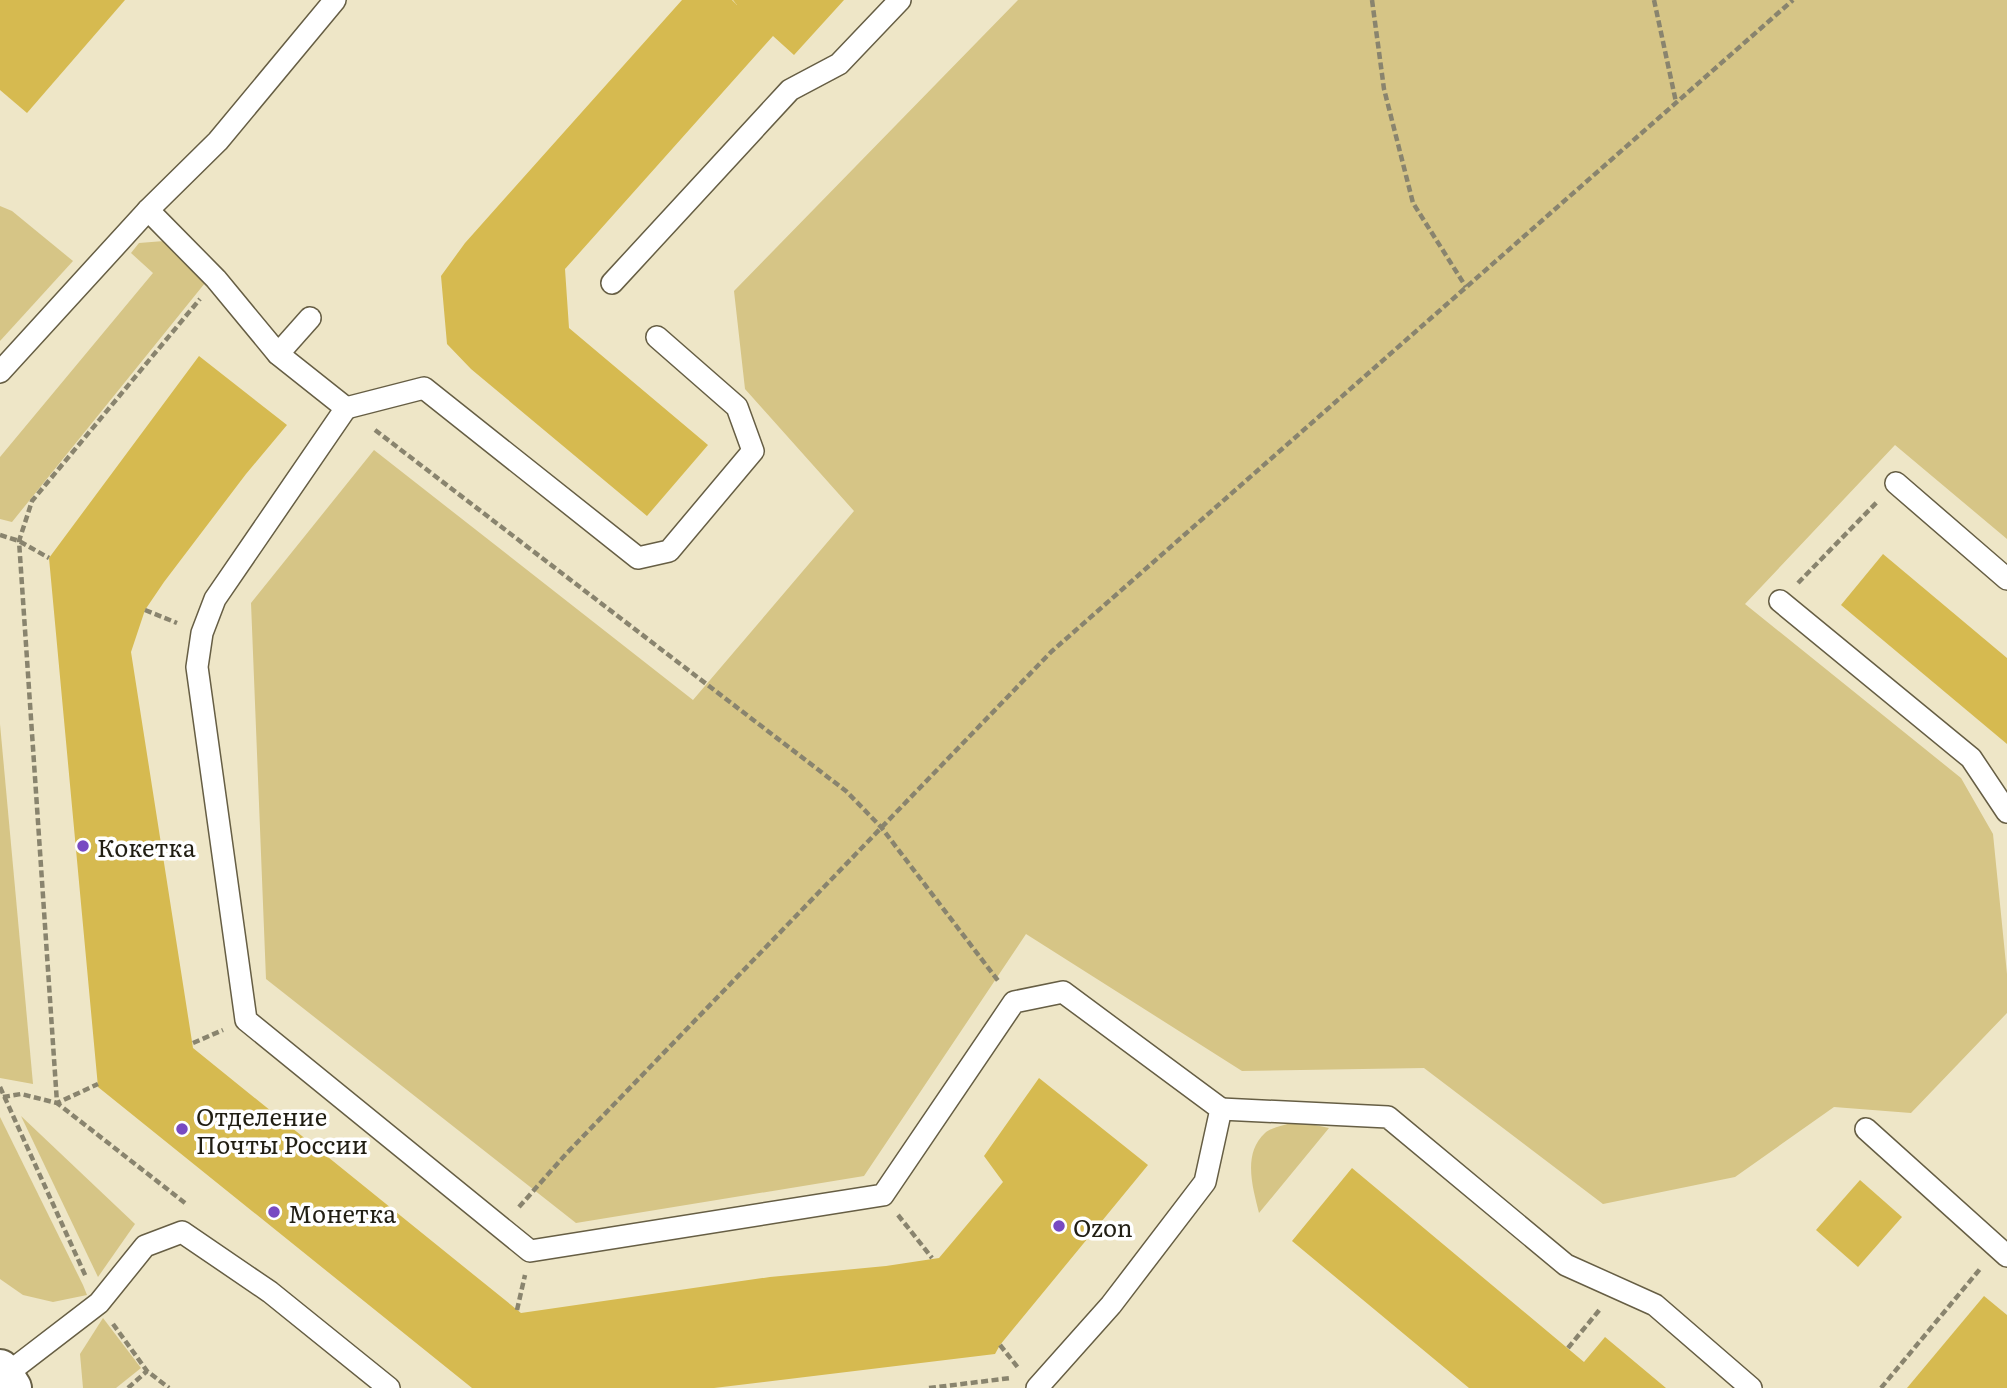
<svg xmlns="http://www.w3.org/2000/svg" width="2007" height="1388" font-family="Literata,serif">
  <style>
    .green { fill: #d6c586 }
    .building { fill: #d6ba50 }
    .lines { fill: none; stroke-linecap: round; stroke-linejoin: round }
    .lane-casing { stroke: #665e44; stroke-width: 24 }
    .secondary-casing { stroke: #665e44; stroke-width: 42 }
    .path { stroke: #89846e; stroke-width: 4.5; stroke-dasharray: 7 3.5; stroke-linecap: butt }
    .lane { stroke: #fff; stroke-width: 21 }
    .secondary { stroke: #fff; stroke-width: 38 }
    .poi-dot { fill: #784ac2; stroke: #fff; stroke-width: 2.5 }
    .labels { text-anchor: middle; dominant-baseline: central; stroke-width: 7; stroke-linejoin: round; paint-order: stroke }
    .poi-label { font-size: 24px; fill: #211e13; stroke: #fff; text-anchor: start }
  </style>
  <rect width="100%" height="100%" fill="#eee6c7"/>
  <g class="green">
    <path d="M1018 0H2007V539L1895 445 1745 604 1961 778 1993 834 2007 974V1013L1911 1113 1834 1107 1735 1177 1603 1204 1424 1068 1242 1071 1026 934 864 1176 576 1223 266 979 251 603 374 450 693 700 854 511 745 389 734 291Z"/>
    <path d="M0 206 12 211 73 261 0 341Z"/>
    <path d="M164 241 205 283 12 522 0 519V457L153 273 131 253 139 243Z"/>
    <path d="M0 724 33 1084 0 1078Z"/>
    <path d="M21 1116 135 1224 98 1277Z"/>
    <path d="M0 1117 83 1285 87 1295 53 1302 23 1295 0 1279Z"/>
    <path d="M1296 1121 1329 1128 1259 1213C1253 1188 1242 1154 1265 1133 1271 1127 1287 1125 1296 1121Z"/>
    <path d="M103 1318 141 1368 116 1388H83L80 1354Z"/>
  </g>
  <g class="building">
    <path d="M0 0H125L27 113 0 90Z"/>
    <path d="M682 0H732L737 5 733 0H844L794 55 773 36 565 269 569 328 708 445 647 516 471 369 447 344 441 276 465 243Z"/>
    <path d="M199 356 287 425 246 474 164 582 145 610 131 652 193 1048 521 1313 770 1277 886 1266 939 1258 1003 1182 984 1156 1039 1078 1148 1165 1000 1345 995 1354 714 1388H472L98 1087 49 558Z"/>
    <path d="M1883 554 2007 658V744L1841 605Z"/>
    <path d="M1352 1168 1584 1362 1605 1337 1666 1388H1469L1292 1241Z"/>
    <path d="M1860 1180 1902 1217 1858 1267 1816 1230Z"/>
    <path d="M1984 1296 2007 1315V1388H1907Z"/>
  </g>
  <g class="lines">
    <g class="lane-casing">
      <g id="lane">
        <path d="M148 210 216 279 278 354 346 408 215 599 202 633 197 667 246 1020 530 1251 883 1195 1014 1002 1063 992 1221 1109 1205 1182 1111 1305 1037 1388"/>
        <path d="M612 283 790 90 839 64 900 0"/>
        <path d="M278 354 310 318"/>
        <path d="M0 372 148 210 218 141 335 0"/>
        <path d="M346 408 424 388 638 558 669 551 753 451 737 407 657 337"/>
        <path d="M1896 483 2007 579"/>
        <path d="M1780 601 1971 758 2007 812"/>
        <path d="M1221 1109 1388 1117 1566 1265 1655 1305 1751 1388"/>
        <path d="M1866 1129 2007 1256"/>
        <path d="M4 1376 99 1303 145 1246 182 1232 270 1292 389 1388"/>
      </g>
    </g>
    <g class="secondary-casing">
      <path id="secondary" d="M0 1369 12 1388"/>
    </g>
    <g class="path">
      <path d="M1372 0 1384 89 1413 203 1466 287"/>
      <path d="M1654 0 1676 102"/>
      <path d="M375 430 846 791 881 827 999 982"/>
      <path d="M0 535 19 541 49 558"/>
      <path d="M1798 583 1877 502"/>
      <path d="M145 610 177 623"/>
      <path d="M193 1043 223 1030"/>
      <path d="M0 1087 86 1277"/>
      <path d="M3 1097 21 1094 57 1103 98 1084"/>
      <path d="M185 1203 57 1103 19 541 32 501 200 299"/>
      <path d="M519 1207 566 1154 1051 652 1793 0"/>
      <path d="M898 1215 932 1258"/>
      <path d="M517 1310 525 1275"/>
      <path d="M113 1324 147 1371 169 1388"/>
      <path d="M1000 1345 1019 1369"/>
      <path d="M1568 1348 1601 1308"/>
      <path d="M128 1388 147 1371"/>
      <path d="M929 1388 1011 1378"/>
      <path d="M1881 1388 1980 1269"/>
    </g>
    <use href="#lane" class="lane"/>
    <use href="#secondary" class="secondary"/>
  </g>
  <g class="poi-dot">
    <circle cx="83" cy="846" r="7"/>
    <circle cx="182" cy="1129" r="7"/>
    <circle cx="274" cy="1212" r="7"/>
    <circle cx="1059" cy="1226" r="7"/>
  </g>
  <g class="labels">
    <g class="poi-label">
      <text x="97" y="846">Кокетка</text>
      <text x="196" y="1115">Отделение<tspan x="196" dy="28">Почты России</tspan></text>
      <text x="288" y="1212">Монетка</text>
      <text x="1073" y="1226">Ozon</text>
    </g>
  </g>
</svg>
